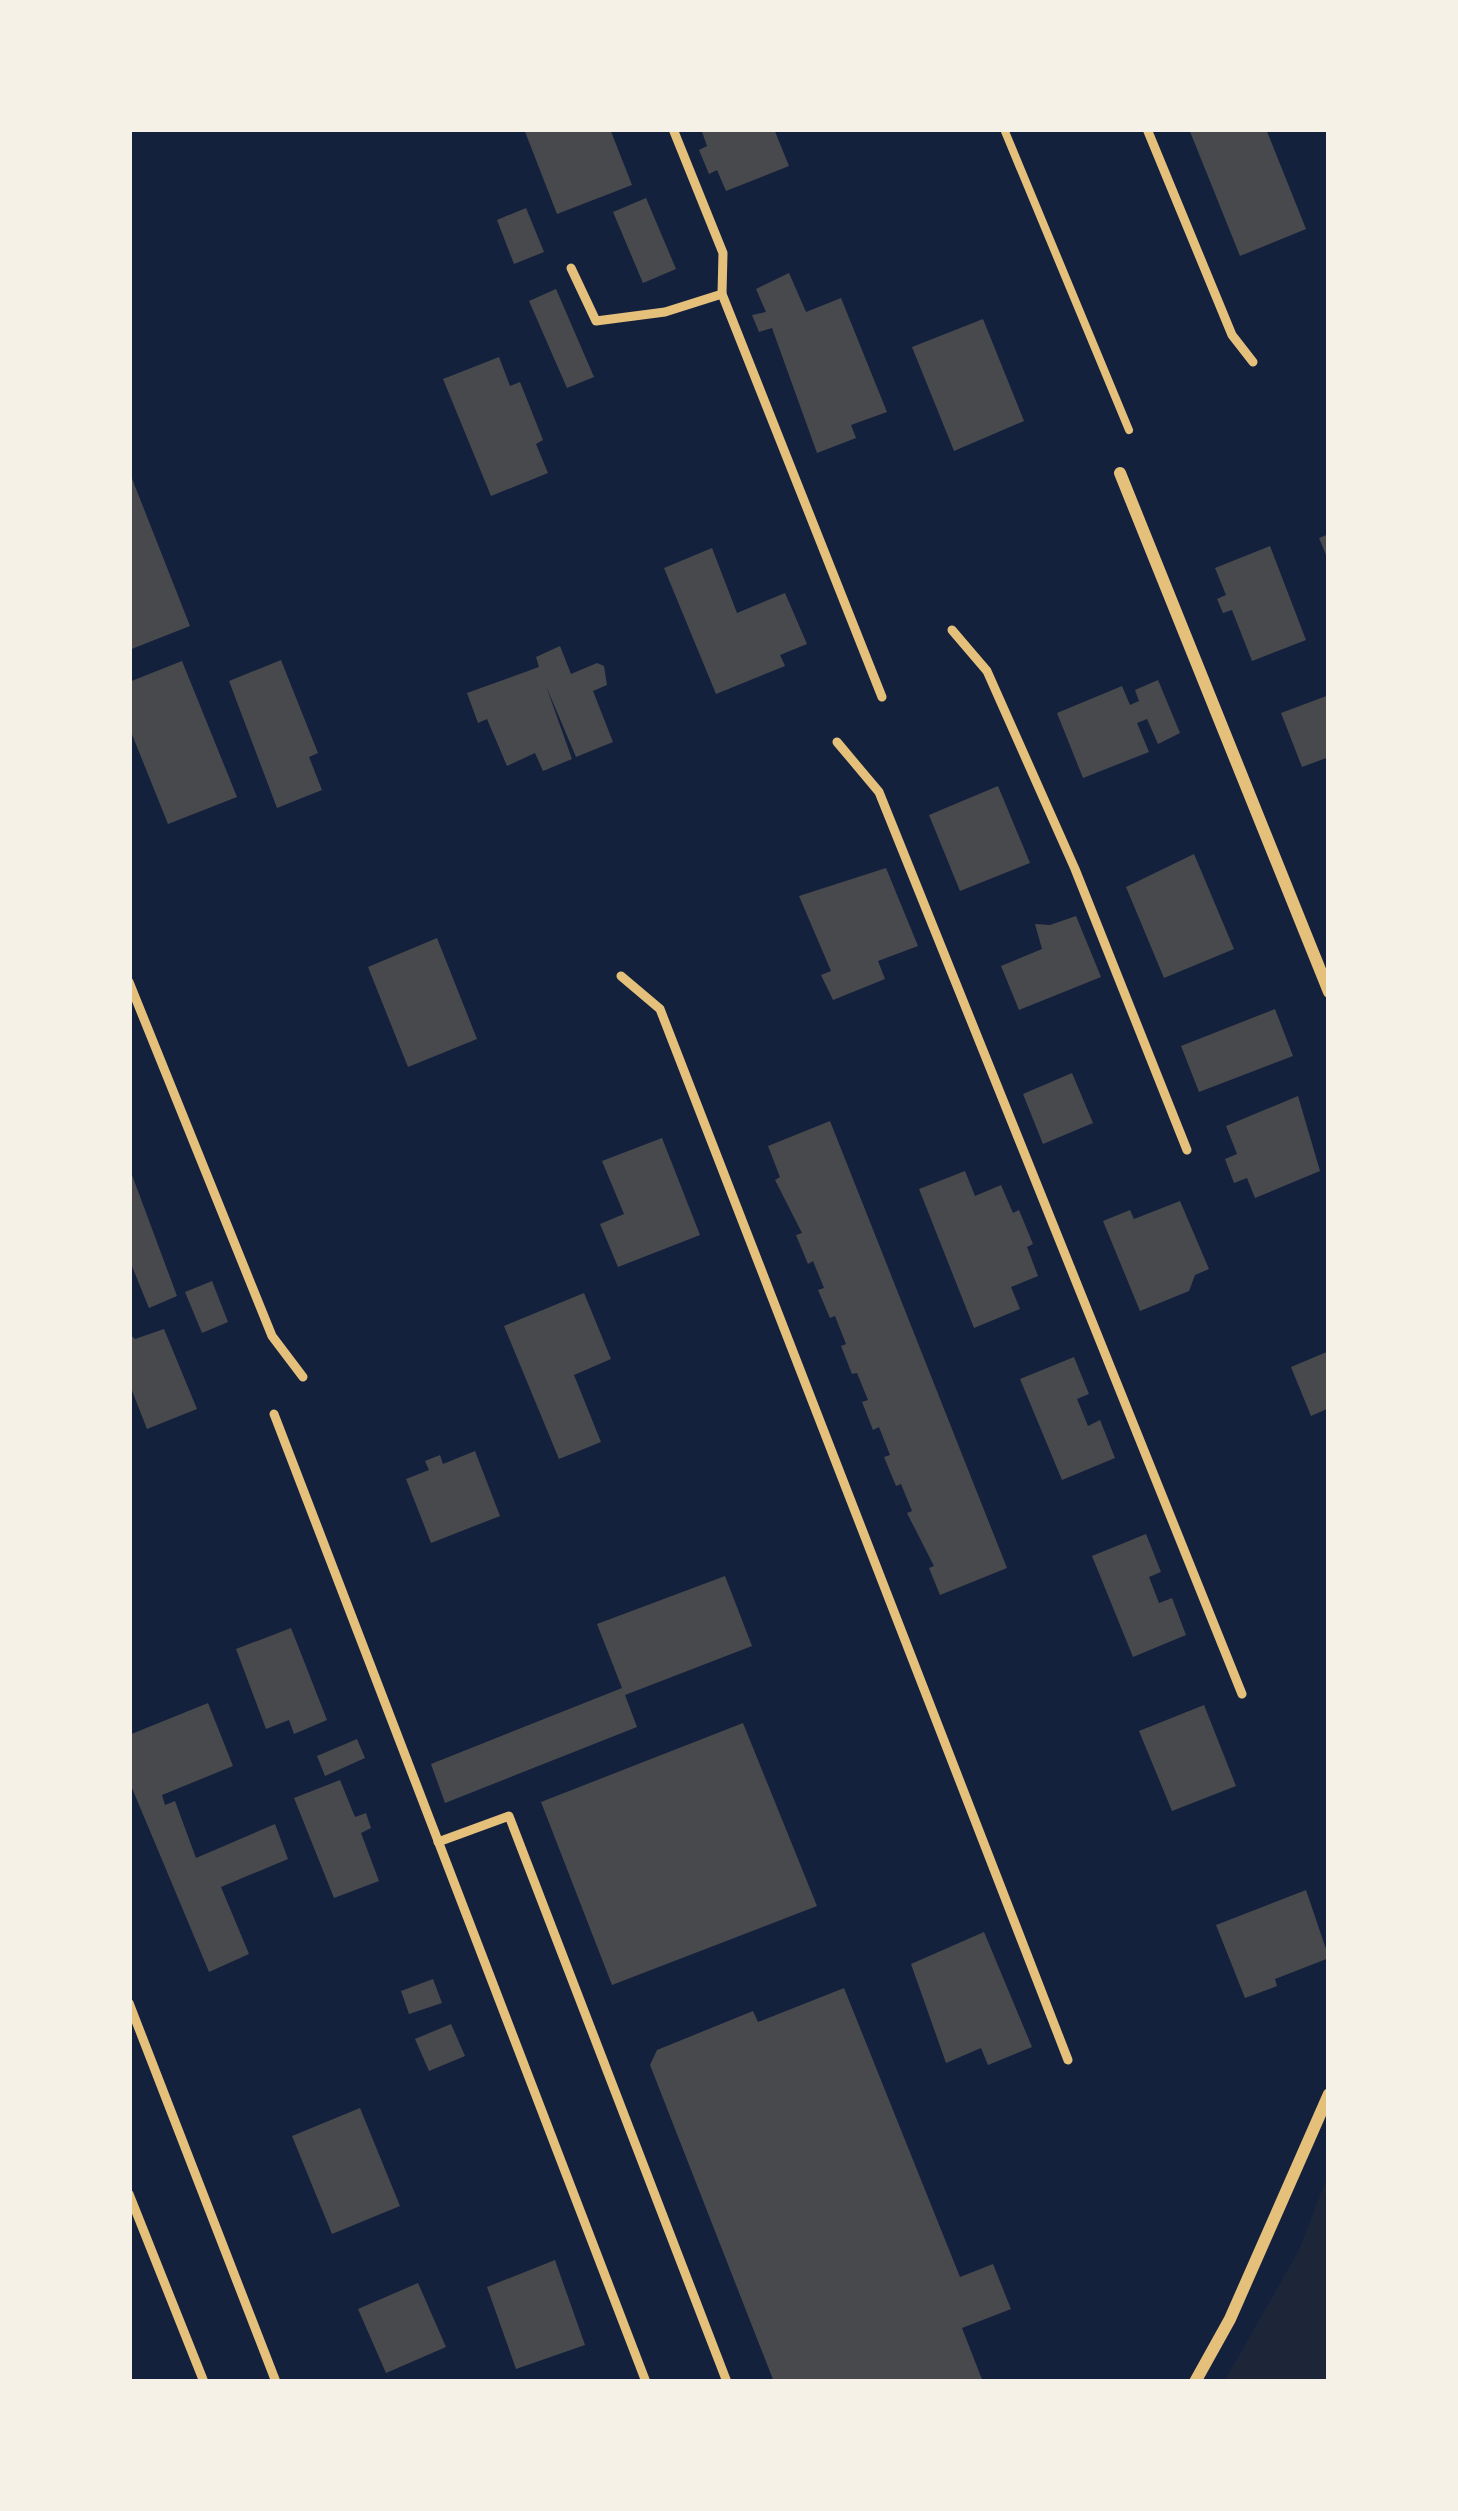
<svg xmlns="http://www.w3.org/2000/svg" width="1458" height="2511" font-family="Raleway,sans-serif">
  <style>
    .green { fill: #1d2539 }
    .building { fill: #48494c }
    .lines { fill: none; stroke-linecap: round; stroke-linejoin: round }
    .path { stroke: #e5c07b; stroke-width: 8 }
    .service { stroke: #e5c07b; stroke-width: 9 }
    .minor { stroke: #e5c07b; stroke-width: 12 }
  </style>
  <rect width="100%" height="100%" fill="#14213d"/>
  <path class="green" d="M1329 2172V2382H1224L1299 2250Z"/>
  <g class="building">
    <path d="M524 129H610L632 185 557 214Z"/>
    <path d="M701 129H774L789 166 726 191 717 170 709 174 699 150 707 146Z"/>
    <path d="M1189 129H1266L1306 229 1240 256Z"/>
    <path d="M646 198 676 269 643 283 613 212Z"/>
    <path d="M526 208 544 252 514 264 497 220Z"/>
    <path d="M789 273 806 312 841 298 887 412 851 425 856 438 817 453 772 328 759 332 752 315 766 312 756 289Z"/>
    <path d="M556 289 594 377 567 388 529 301Z"/>
    <path d="M983 319 1024 421 954 451 912 347Z"/>
    <path d="M499 357 510 386 520 382 543 440 536 444 548 473 491 496 443 379Z"/>
    <path d="M129 471 190 626 129 650Z"/>
    <path d="M1329 534V562L1319 538Z"/>
    <path d="M1270 546 1306 640 1252 661 1232 610 1223 613 1217 599 1226 595 1215 568Z"/>
    <path d="M712 548 737 613 785 593 807 644 780 655 785 666 716 694 664 568Z"/>
    <path d="M560 646 571 674 597 663 604 666 607 685 593 691 613 742 576 757 546 686 572 759 543 771 535 753 507 766 487 719 478 723 467 693 539 667 536 657Z"/>
    <path d="M281 660 318 753 309 757 322 790 277 808 229 681Z"/>
    <path d="M182 661 237 797 168 824 129 727V682Z"/>
    <path d="M1158 680 1180 733 1158 744 1147 719 1137 723 1149 752 1083 778 1057 713 1122 686 1130 705 1139 701 1135 690Z"/>
    <path d="M1329 695V757L1302 767 1281 713Z"/>
    <path d="M998 786 1030 863 960 891 929 815Z"/>
    <path d="M1194 854 1234 949 1164 978 1126 887Z"/>
    <path d="M886 868 918 946 878 961 885 979 833 1000 821 975 831 971 799 896Z"/>
    <path d="M1076 916 1101 977 1019 1010 1001 966 1042 949 1035 924 1050 925Z"/>
    <path d="M437 938 477 1039 408 1067 368 967Z"/>
    <path d="M1275 1009 1293 1056 1199 1092 1181 1046Z"/>
    <path d="M1072 1073 1093 1123 1043 1144 1023 1094Z"/>
    <path d="M1298 1096 1320 1171 1255 1198 1247 1178 1234 1183 1225 1159 1237 1154 1226 1126Z"/>
    <path d="M830 1121 1007 1568 940 1595 929 1568 934 1566 907 1513 912 1511 901 1484 896 1486 884 1457 890 1455 879 1427 873 1430 862 1402 868 1400 857 1373 852 1374 841 1346 846 1344 835 1316 830 1318 818 1290 824 1288 813 1261 808 1264 796 1235 802 1233 775 1180 780 1177 768 1146Z"/>
    <path d="M662 1138 700 1235 618 1267 600 1224 624 1214 602 1161Z"/>
    <path d="M129 1167 177 1296 149 1308 129 1259Z"/>
    <path d="M965 1171 975 1196 1001 1185 1013 1213 1019 1210 1033 1244 1027 1247 1038 1276 1011 1287 1020 1309 974 1328 919 1189Z"/>
    <path d="M1180 1201 1209 1269 1195 1275 1189 1291 1140 1311 1103 1221 1130 1210 1134 1219Z"/>
    <path d="M212 1281 228 1322 202 1333 185 1292Z"/>
    <path d="M584 1293 611 1359 574 1375 601 1442 559 1459 504 1326Z"/>
    <path d="M164 1329 197 1409 147 1429 129 1383V1334L135 1339Z"/>
    <path d="M1329 1351V1408L1311 1416 1291 1367Z"/>
    <path d="M1074 1357 1089 1394 1077 1399 1088 1426 1100 1420 1115 1458 1062 1480 1020 1379Z"/>
    <path d="M475 1451 500 1516 431 1543 406 1479 429 1470 425 1461 440 1455 443 1464Z"/>
    <path d="M1146 1534 1161 1572 1149 1577 1159 1603 1172 1598 1186 1635 1133 1657 1092 1556Z"/>
    <path d="M725 1576 752 1646 625 1695 637 1727 445 1803 431 1764 622 1688 597 1624Z"/>
    <path d="M291 1628 327 1720 294 1734 289 1720 266 1729 236 1649Z"/>
    <path d="M208 1703 233 1766 162 1795 165 1805 175 1801 196 1858 275 1824 288 1859 221 1887 249 1954 209 1972 129 1781V1735Z"/>
    <path d="M1204 1705 1236 1786 1172 1811 1139 1731Z"/>
    <path d="M743 1723 817 1906 612 1985 541 1802Z"/>
    <path d="M357 1739 365 1758 325 1776 317 1756Z"/>
    <path d="M340 1780 355 1817 366 1813 371 1828 361 1833 379 1881 334 1898 294 1798Z"/>
    <path d="M1306 1890 1329 1958 1275 1979 1277 1986 1245 1998 1216 1925Z"/>
    <path d="M984 1932 1032 2047 988 2065 981 2048 946 2063 911 1964Z"/>
    <path d="M433 1979 442 2003 409 2014 401 1991Z"/>
    <path d="M844 1988 960 2277 993 2264 1011 2309 962 2328 983 2382H774L650 2065 657 2050 753 2011 758 2022Z"/>
    <path d="M451 2024 465 2056 429 2071 415 2039Z"/>
    <path d="M360 2108 400 2206 332 2234 292 2136Z"/>
    <path d="M555 2260 585 2345 516 2369 487 2287Z"/>
    <path d="M418 2283 446 2347 386 2373 358 2309Z"/>
  </g>
  <g class="lines">
    <path class="path" d="M1004 129 1129 430"/>
    <g class="service">
      <path d="M673 129 723 253 722 294 882 697"/>
      <path d="M1147 129 1232 335 1253 362"/>
      <path d="M571 268 596 321 665 312 722 294"/>
      <path d="M952 630 987 671 1075 869 1187 1150"/>
      <path d="M837 742 879 792 1242 1694"/>
      <path d="M621 976 660 1009 1068 2060"/>
      <path d="M129 982 272 1336 303 1377"/>
      <path d="M274 1414 646 2382"/>
      <path d="M438 1842 509 1816 727 2382"/>
      <path d="M129 2003 276 2382"/>
      <path d="M129 2194 204 2382"/>
    </g>
    <g class="minor">
      <path d="M1120 473 1329 992"/>
      <path d="M1195 2382 1230 2319 1329 2094"/>
    </g>
  </g>
  <rect width="1458" height="2511" fill="none" stroke="#f6f1e7" stroke-width="264"/>
</svg>
